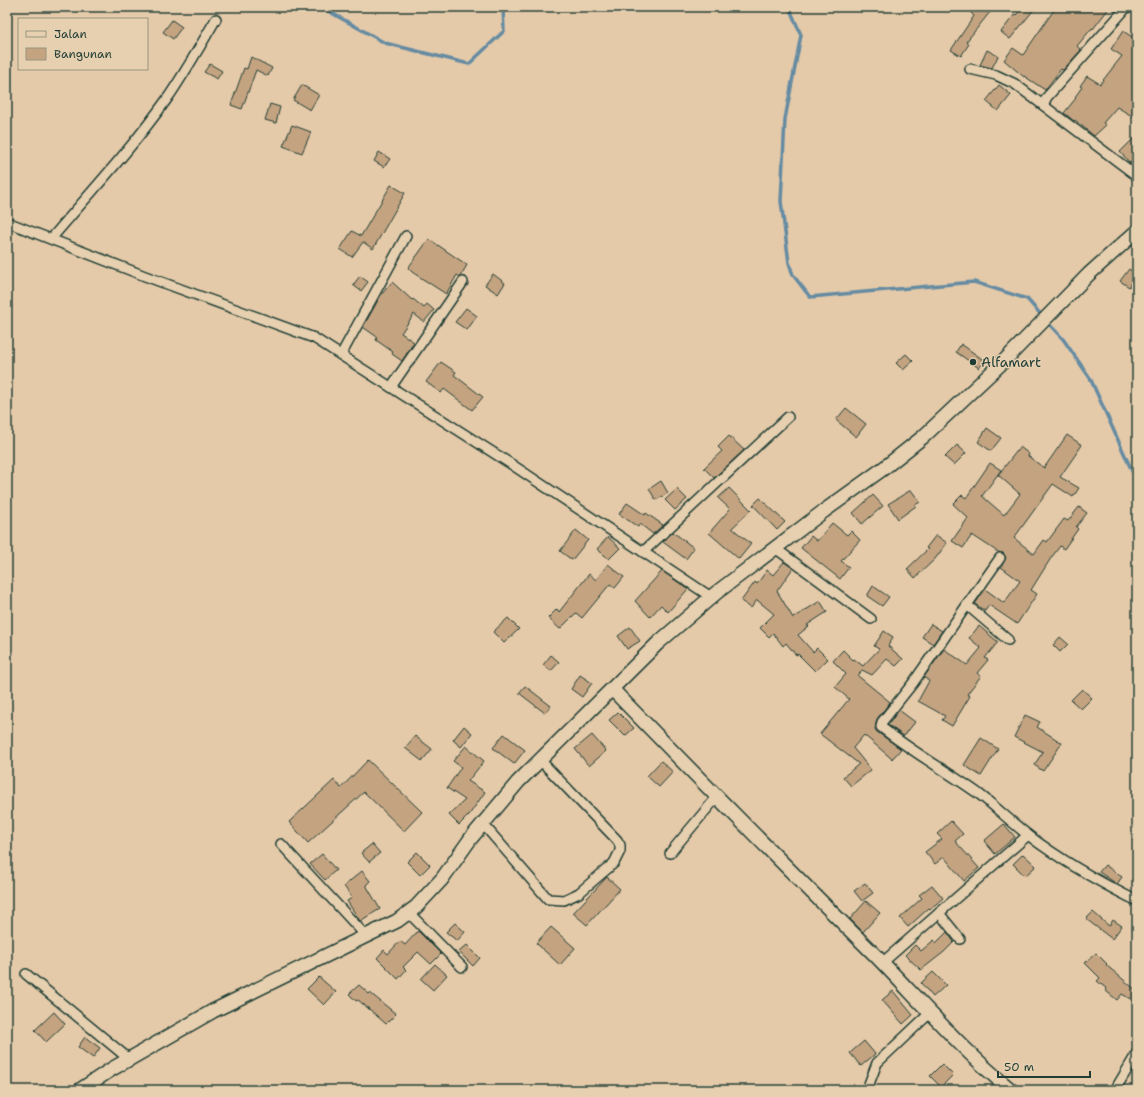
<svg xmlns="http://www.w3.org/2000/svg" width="1144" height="1097" font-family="'Shantell Sans',sans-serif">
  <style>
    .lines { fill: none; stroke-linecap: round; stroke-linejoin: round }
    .stream { stroke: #658ba2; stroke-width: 3.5 }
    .building { fill: #c4a381; stroke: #1f3d34 }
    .street-casing { stroke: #1f3d34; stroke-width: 12 }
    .secondary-casing { stroke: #1f3d34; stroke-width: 16 }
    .street { stroke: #e7d0b0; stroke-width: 9 }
    .secondary { stroke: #e7d0b0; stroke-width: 13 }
    .poi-dot { fill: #1f3d34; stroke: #e7d0b0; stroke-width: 1.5 }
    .labels { text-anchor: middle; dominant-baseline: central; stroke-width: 3; stroke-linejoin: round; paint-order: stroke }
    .poi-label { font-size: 14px; fill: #1f3d34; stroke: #e7d0b0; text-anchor: start }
  </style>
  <rect width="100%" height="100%" fill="#e5caa9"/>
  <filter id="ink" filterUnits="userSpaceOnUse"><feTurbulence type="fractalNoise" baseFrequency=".025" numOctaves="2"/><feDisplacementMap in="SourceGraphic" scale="8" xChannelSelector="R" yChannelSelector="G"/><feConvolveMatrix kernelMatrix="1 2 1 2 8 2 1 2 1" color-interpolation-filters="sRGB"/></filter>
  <g filter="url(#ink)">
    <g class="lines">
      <g class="stream">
        <path d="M321 7 385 43 469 64 504 31 503 7"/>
        <path d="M789 7 801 35 785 119 781 201 789 263 793 275 810 297 974 282 1027 299 1043 317"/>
        <path d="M1047 322 1063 339 1090 378 1137 482"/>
      </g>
    </g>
    <g class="building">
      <path d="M976 7H994L966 42 969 44 961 56 951 50 974 16 971 13Z"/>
      <path d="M1024 7H1036L1010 39 1001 32 1015 14 1016 15Z"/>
      <path d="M1056 7H1110L1093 29 1092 28 1077 46 1081 50 1063 70 1061 69 1045 90 1024 76V77L1004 60 1013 48 1023 55Z"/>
      <path d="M172 20 182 27 173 39 163 32Z"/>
      <path d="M1123 31 1137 40V119L1117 107 1103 123 1106 125 1094 136 1075 120 1074 121 1064 113 1076 98 1075 97 1082 87 1080 86 1087 76 1100 84 1122 56 1111 49Z"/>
      <path d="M987 50 998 56 992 68 980 65Z"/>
      <path d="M251 57 272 68 268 76 256 70 242 109 231 105 244 68 247 69Z"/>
      <path d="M210 64 222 71 217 79 204 72Z"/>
      <path d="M302 85 319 95 310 110 293 100Z"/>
      <path d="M999 85 1011 95 998 111 986 101Z"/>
      <path d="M270 104 280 107 276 123 265 120Z"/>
      <path d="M292 125 311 132 302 153 283 146Z"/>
      <path d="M1137 135V156L1130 163 1120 152Z"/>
      <path d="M379 152 390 159 384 167 374 161Z"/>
      <path d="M391 185 405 193 373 249 363 242 352 257 340 249 352 231 361 236Z"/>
      <path d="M429 239 467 265 460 277 457 275 446 294 412 272 408 268Z"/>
      <path d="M1129 269 1137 275 1129 287 1120 281Z"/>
      <path d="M493 274 505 283 498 294 485 285Z"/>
      <path d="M360 276 368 282 361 291 353 285Z"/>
      <path d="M392 282 412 300 413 299 424 308 427 304 434 310 424 322 414 314 401 333 414 342 402 361 392 354 393 352 376 340 377 337 363 327 381 295Z"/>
      <path d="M466 308 477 316 467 330 455 322Z"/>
      <path d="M961 344 985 361 979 368 956 352Z"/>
      <path d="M906 354 913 361 903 370 896 363Z"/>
      <path d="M441 362 456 372 454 375 483 397 472 410 444 389 441 393 426 382Z"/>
      <path d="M846 408 866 424 856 437 836 420Z"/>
      <path d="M987 428 1001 438 991 451 978 442Z"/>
      <path d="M1067 435 1082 445 1060 477 1079 488 1073 497 1053 484 1014 538 1034 554 1044 540 1047 542 1064 519 1068 521 1079 507 1087 513 1076 527 1078 529 1064 549 1060 546 1051 558 1031 590 1037 594 1017 624 989 605 985 611 975 604 985 589 1004 603 1020 581 1001 567 1006 558 1003 553 998 552 972 535 963 548 952 541 968 518 953 504 962 495 966 498 990 463 1001 470 982 496 1004 515 1020 494 998 475 1020 447 1029 454 1028 456 1044 468Z"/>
      <path d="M729 436 744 450 714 478 704 468 722 451 718 447Z"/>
      <path d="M957 445 966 453 954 465 945 457Z"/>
      <path d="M661 481 668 493 656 500 649 489Z"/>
      <path d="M729 488 751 510 732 528 751 544 739 559 709 533 730 509 718 498Z"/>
      <path d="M677 489 687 499 675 510 665 500Z"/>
      <path d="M911 490 920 502 915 505 916 506 898 519 888 504Z"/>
      <path d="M873 495 883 506 862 524 853 513Z"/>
      <path d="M760 498 785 522 777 530 753 505Z"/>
      <path d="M627 503 645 515 646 513 663 525 653 534 640 524 638 527 619 514Z"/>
      <path d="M832 523 847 535 851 531 860 540 841 561 849 567 840 579 801 548 811 536 817 541Z"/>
      <path d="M576 530 588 540 572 560 560 551Z"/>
      <path d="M673 532 694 548 686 559 663 542Z"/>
      <path d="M936 535 947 543 935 559 915 578 907 569 928 549 926 548Z"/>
      <path d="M608 537 620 548 609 559 597 549Z"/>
      <path d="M784 562 793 568 777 591 793 618 820 601 827 612 807 625 809 626 798 635 813 652 817 648 828 659 815 671 798 654 796 655 786 643 783 646 773 633 769 637 760 628 774 614 757 600 751 608 741 601 755 582 757 584 767 570 773 575Z"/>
      <path d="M608 564 624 577 615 588 610 584 582 618 576 613 560 629 548 618 557 609 559 612 589 574 596 580Z"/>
      <path d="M662 571 688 589 668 612 661 605 650 617 635 601Z"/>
      <path d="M873 586 889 597 882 606 867 596Z"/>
      <path d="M508 618 519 629 504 643 493 632Z"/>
      <path d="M931 624 942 631 933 644 922 637Z"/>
      <path d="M979 626 998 642 985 658 988 660 977 673 981 676 967 694 970 696 952 726 942 720 945 716 918 701 929 681 924 677 944 649 967 665 981 648 969 638Z"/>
      <path d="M630 627 640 641 627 649 618 636Z"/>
      <path d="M884 631 893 637 888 646 903 659 896 666 887 659 872 675 862 670 858 676 890 702 877 719 875 729 877 732 901 749 892 759 864 735 853 748 871 770 851 786 843 777 859 764 820 734 849 699 835 687 846 674 833 661 843 650 853 660 854 659 863 666 879 649 874 646Z"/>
      <path d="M1060 637 1068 644 1060 652 1053 645Z"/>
      <path d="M551 655 559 662 551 671 543 665Z"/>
      <path d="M580 675 592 683 582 697 571 689Z"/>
      <path d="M525 686 551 706 545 713 519 693Z"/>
      <path d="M1082 689 1092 698 1081 709 1071 700Z"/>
      <path d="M899 710 915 722 904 736 888 725Z"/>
      <path d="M618 712 634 728 625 736 609 720Z"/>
      <path d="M1025 715 1040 722 1037 727 1062 743 1043 771 1034 765 1043 752 1014 737Z"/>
      <path d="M464 726 472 733 461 747 453 740Z"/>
      <path d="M504 734 525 750 514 764 493 748Z"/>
      <path d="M592 735 606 751 589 766 575 749Z"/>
      <path d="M415 736 432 749 422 761 405 748Z"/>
      <path d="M981 738 998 749 981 776 964 765Z"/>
      <path d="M466 746 484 761 468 781 485 792 469 815 459 825 449 815 465 800 447 788 461 767 453 761Z"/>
      <path d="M368 760 422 812 404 831 364 792 308 843 289 822 334 780 341 788Z"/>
      <path d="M661 761 673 772 659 787 647 776Z"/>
      <path d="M951 821 963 834 955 841 979 868 964 881 944 857 935 864 925 852 942 839 937 834Z"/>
      <path d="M1004 824 1015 837 995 854 984 841Z"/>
      <path d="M372 844 380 853 369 862 361 853Z"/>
      <path d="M417 852 430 865 420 875 407 862Z"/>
      <path d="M322 854 336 870 325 880 310 864Z"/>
      <path d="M1023 854 1036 866 1025 876 1013 864Z"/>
      <path d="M1105 865 1122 877 1117 884 1099 872Z"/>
      <path d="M362 871 370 881 366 885 380 909 360 921 347 901 352 898 344 886Z"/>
      <path d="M607 877 620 889 587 925 573 913Z"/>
      <path d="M865 883 873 893 862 901 854 891Z"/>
      <path d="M932 885 943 898 930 909 929 908 908 927 900 918 922 898 919 895Z"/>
      <path d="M866 901 880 913 863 932 850 919Z"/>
      <path d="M1093 912 1109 926 1113 920 1122 926 1112 939 1086 919Z"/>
      <path d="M455 923 465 932 457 941 446 932Z"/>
      <path d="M551 927 575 948 560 965 536 943Z"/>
      <path d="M418 931 441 954 431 964 418 952 403 967 406 970 398 979 377 958 384 950 388 954 400 941 405 945Z"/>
      <path d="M947 932 954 942 944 952 921 970 905 955 915 945 921 951 934 940 936 943Z"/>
      <path d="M467 945 480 958 473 966 459 952Z"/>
      <path d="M1096 953 1107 964 1106 965 1137 991V1003L1122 994 1117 1000 1106 991 1107 989 1097 981 1100 978 1085 963Z"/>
      <path d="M435 964 447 975 433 990 421 979Z"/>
      <path d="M933 972 946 985 933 997 921 983Z"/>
      <path d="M319 977 336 992 324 1005 307 989Z"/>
      <path d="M359 985 369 994 370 993 396 1014 386 1024 369 1009 358 1000 356 1001 349 994Z"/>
      <path d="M893 991 913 1015 903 1024 882 1000Z"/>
      <path d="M54 1012 65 1024 46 1042 35 1030Z"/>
      <path d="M85 1037 100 1048 93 1058 78 1047Z"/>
      <path d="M864 1041 875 1054 861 1066 850 1053Z"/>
      <path d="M942 1064 953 1075 941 1087 930 1076Z"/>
    </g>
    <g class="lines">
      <g class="street-casing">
        <g id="street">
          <path d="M970 69 996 75 1015 84 1137 176"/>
          <path d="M1043 105 1047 97 1127 7"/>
          <path d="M7 222 145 276 314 338 511 464 711 597"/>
          <path d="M51 239C90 193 132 148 167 99 185 73 200 46 216 19"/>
          <path d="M341 355 406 236"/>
          <path d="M391 387 463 282"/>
          <path d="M775 548 871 619"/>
          <path d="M643 552 788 417"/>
          <path d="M967 605 1000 558"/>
          <path d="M1008 640 967 605 913 683 882 722 881 727C912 752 947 771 979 794 996 807 1011 822 1028 835 1062 861 1099 882 1137 901"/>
          <path d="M483 824 548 899 564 900 579 893 614 863 620 851V845L617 840 540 760"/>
          <path d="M281 844 366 936"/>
          <path d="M670 853 716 798"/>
          <path d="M409 913 462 967"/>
          <path d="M939 913 960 939"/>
          <path d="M882 963 1028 835"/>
          <path d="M26 974 129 1059"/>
          <path d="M869 1084 877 1063 931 1012"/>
          <path d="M1115 1090 1137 1053"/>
        </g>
      </g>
      <g class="secondary-casing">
        <g id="secondary">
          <path d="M612 689C699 779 787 868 876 956 920 1001 962 1050 1011 1090"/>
          <path d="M80 1090 112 1069 213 1011 366 936 397 921 416 907 442 879 471 838 518 782 658 643 716 593 824 511 884 468 923 437 1006 359 1089 274 1137 231"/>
        </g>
      </g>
      <use href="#street" class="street"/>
      <use href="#secondary" class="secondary"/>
    </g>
  </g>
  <circle class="poi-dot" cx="973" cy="362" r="4"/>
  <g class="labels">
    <g class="poi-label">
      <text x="981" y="362">Alfamart</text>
    </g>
  </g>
  <rect width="1144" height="1097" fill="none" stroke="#e7d0b0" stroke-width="24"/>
  <rect x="12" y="12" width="1120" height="1073" fill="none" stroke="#1f3d34" stroke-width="1.5" filter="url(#ink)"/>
  <rect x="18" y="18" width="130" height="52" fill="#e7d0b0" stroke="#97957e"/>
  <rect x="26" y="31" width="20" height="6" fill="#e7d0b0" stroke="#97957e"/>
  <text x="54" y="38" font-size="12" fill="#1f3d34">Jalan</text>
  <rect x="26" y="48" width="20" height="12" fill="#c4a381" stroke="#97957e"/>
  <text x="54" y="58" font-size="12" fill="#1f3d34">Bangunan</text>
  <path d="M998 1071v6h92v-6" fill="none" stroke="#1f3d34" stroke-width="2"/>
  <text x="1004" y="1071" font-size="12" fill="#1f3d34" stroke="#e7d0b0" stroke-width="3" paint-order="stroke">50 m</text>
</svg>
